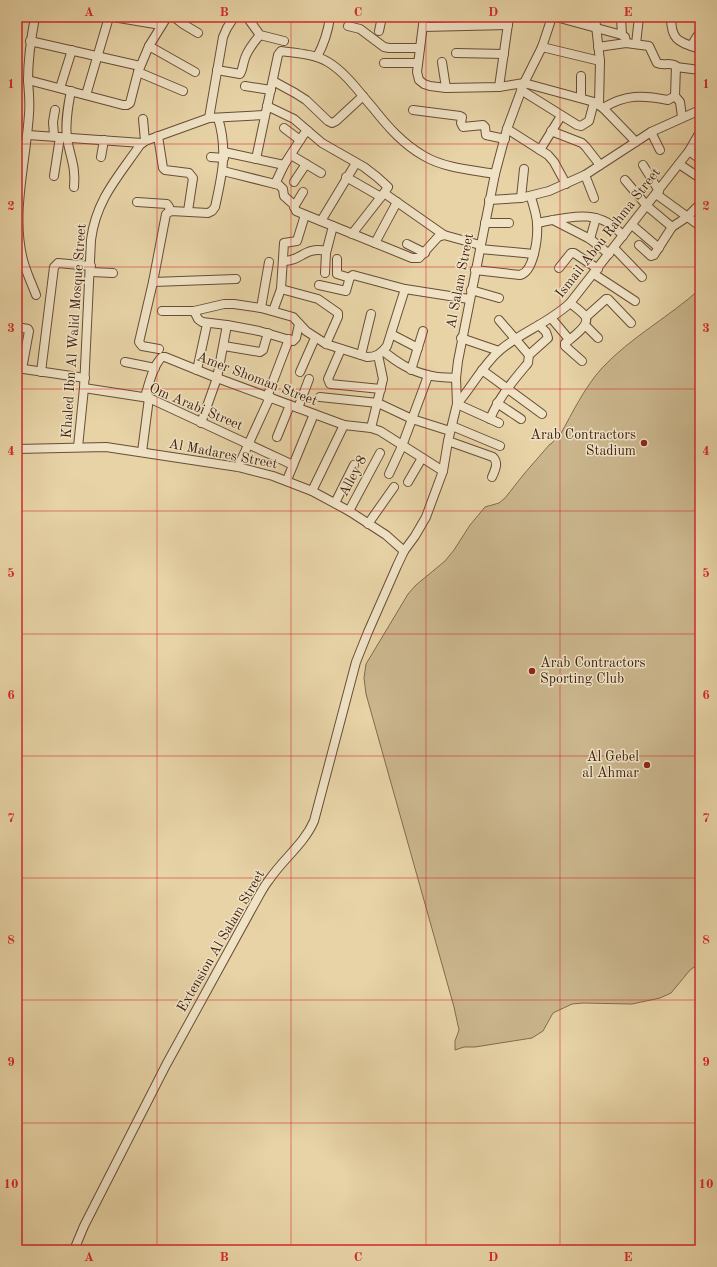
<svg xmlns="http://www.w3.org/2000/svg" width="717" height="1267" font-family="'Old Standard TT',serif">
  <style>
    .green { fill: #cab58c; stroke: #846a4e }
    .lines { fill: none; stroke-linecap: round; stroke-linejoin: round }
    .minor-casing { stroke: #694d36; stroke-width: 10 }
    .minor { stroke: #efe2c5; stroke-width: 8 }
    .grid { fill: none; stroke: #d62828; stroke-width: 1; stroke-opacity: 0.55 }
    .poi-dot { fill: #8f2418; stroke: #efe2c5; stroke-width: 1.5 }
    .labels { text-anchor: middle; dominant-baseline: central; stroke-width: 3; stroke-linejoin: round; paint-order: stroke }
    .street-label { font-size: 14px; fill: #3f2010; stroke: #efe2c5 }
    .poi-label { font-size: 14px; fill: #3f2010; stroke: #efe2c5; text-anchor: end }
    .neatline { fill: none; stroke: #d62828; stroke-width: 1.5 }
    .grid-label { font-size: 13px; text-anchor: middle; font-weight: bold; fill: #d62828 }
  </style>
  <rect width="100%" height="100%" fill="#e7d3a6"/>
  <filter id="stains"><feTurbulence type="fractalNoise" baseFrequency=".005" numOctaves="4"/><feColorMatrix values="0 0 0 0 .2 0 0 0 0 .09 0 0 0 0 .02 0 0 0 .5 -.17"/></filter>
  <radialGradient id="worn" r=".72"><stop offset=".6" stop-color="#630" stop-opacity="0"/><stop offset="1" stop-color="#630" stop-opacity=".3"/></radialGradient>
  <path class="green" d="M700 289V963L690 970 671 993 660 998 632 1004 583 1003 572 1004 553 1013 543 1031 532 1038 475 1047H464L455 1050V1041L459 1030 454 1007 366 694 364 678 366 664 408 594 416 585 445 561 454 550 470 525 485 507 499 503 505 498 524 474 550 444H551L559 435H560C573 412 584 388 602 368 631 337 669 317 700 289Z"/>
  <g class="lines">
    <g class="minor-casing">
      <g id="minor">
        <path d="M35 17C31 38 28 59 28 81 29 92 30 103 29 114 26 162 11 213 23 260 26 272 32 284 36 295"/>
        <path d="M113 17 161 25"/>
        <path d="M174 17 183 24 198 33"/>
        <path d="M247 17 260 35 284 41"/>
        <path d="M424 17 417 72 419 80 424 84 430 86 446 88 499 87 524 83 594 102 603 108 636 142"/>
        <path d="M556 17 622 35 625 37 626 43"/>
        <path d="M595 17 600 61 599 104"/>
        <path d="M621 17 622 35"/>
        <path d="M671 17C671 41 679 42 700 49"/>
        <path d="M348 26 360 29 384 47 389 48H420"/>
        <path d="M423 27 508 25"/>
        <path d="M379 31 382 17"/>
        <path d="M30 41 140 66"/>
        <path d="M636 44 639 17"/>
        <path d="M149 46 195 72"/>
        <path d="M691 46 700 32"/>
        <path d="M542 47 600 61"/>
        <path d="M598 47 626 43 649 46 657 63C663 66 670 62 676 66L675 96"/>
        <path d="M456 53 504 54"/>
        <path d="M317 57C324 44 328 32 330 17"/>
        <path d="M442 62 446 88"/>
        <path d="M384 63H418"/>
        <path d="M676 67 700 70"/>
        <path d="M217 70 240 74C243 69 243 63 245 58 248 49 254 42 260 35"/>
        <path d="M138 72 183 91"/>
        <path d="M28 80 123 105H127L130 103 138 72 149 46 167 17"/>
        <path d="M273 81 295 93 306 100 328 121 332 123 336 121 363 96"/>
        <path d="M245 86 271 90"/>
        <path d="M499 87 509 17"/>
        <path d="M60 88 72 50"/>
        <path d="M521 90 577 125 581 126 589 121 594 102"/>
        <path d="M71 91C68 106 65 122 67 138 70 157 76 166 74 187"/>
        <path d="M86 95 109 17"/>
        <path d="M675 96 680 102 682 117"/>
        <path d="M581 98V76"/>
        <path d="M267 106 294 119 322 143 364 167 377 177 388 187 384 193 444 235"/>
        <path d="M603 108C626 94 643 95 668 100L675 96"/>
        <path d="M413 110 460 116 462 117 461 123 463 127 483 125 485 127 486 135 505 139"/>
        <path d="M209 118 223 37 227 28 234 17"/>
        <path d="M143 119 145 141"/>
        <path d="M284 128 300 140"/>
        <path d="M507 129 548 155 554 162 566 184"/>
        <path d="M551 131 582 143 586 147 600 165"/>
        <path d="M651 132 660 150"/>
        <path d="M28 135 142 143"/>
        <path d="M54 136 53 122 55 110"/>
        <path d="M158 136 163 168 165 170 189 173 193 178 188 211"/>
        <path d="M540 150 561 116"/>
        <path d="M689 151 700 159"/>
        <path d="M224 152 284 165"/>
        <path d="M291 155 321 173"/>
        <path d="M101 157 104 140"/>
        <path d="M211 157 224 158"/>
        <path d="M256 159 278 55 281 51C296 53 315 54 328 62 346 73 359 92 373 108 388 127 403 144 424 156 444 168 472 170 495 174"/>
        <path d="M679 164 700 178"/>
        <path d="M643 165 659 191"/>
        <path d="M223 171 279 185 283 189 284 196 293 204 296 211 412 258H419L438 237 444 235 480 245"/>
        <path d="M585 175 594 198"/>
        <path d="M54 176 60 137"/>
        <path d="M346 177 381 197"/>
        <path d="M625 180 647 206 672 227"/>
        <path d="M294 182 306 164"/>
        <path d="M275 184 284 165 304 134 308 131"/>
        <path d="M656 194 700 226"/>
        <path d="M521 198 524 169"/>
        <path d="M489 200 521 198 549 191 585 175 651 132 700 110"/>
        <path d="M137 202 167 204 169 207 170 211"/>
        <path d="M294 207 303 192"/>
        <path d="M553 220 590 239 609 254"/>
        <path d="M321 221 356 163"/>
        <path d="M485 223H509"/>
        <path d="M537 223C569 217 600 207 623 236"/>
        <path d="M632 225 659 248"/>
        <path d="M352 234 384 193"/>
        <path d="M590 239 596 218"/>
        <path d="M375 243 397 202"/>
        <path d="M407 244 425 253"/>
        <path d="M639 245 651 256 654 255 672 227 687 217 700 204"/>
        <path d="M614 248 642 277"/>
        <path d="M480 249 534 254"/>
        <path d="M337 259V274L350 278"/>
        <path d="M283 261C300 262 305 246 326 251"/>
        <path d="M559 268 571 253H574L598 269"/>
        <path d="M475 270 520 275C534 272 538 237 537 224 537 215 533 205 531 197"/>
        <path d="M91 272 113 273"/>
        <path d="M325 273 326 253 333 226"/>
        <path d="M594 274 635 301"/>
        <path d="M153 282 236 279"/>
        <path d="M319 285 346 291 350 277 353 275 405 289 469 299"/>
        <path d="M281 289 318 299 338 313V317L326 344"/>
        <path d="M471 290 499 298"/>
        <path d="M261 308 269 262"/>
        <path d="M162 311H194L224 304H234L261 308 293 317 306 331 326 344 367 357C376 357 381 354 387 346L405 289"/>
        <path d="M194 311 198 319 202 322 227 325 259 331 293 341 296 338 299 324"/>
        <path d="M273 311 281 289 284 243 297 241 305 215"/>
        <path d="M586 317 606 299H608L631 323"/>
        <path d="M552 319 568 338V341L565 343V346L582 361"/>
        <path d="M585 325 598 338"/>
        <path d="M17 327 28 329 29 331 22 369"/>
        <path d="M391 334 418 348"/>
        <path d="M461 338 499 351"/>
        <path d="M568 341C574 336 591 324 585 316 581 311 575 307 570 303"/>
        <path d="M224 346 260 352 263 350 268 333"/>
        <path d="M159 349 142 346 139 342 153 282 166 214 171 211 208 213 212 211 215 207C222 176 228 150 218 118"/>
        <path d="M341 349 328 379 330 384 381 389"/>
        <path d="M383 351C397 362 410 371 428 375 437 378 447 377 456 378"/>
        <path d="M361 355 371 314"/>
        <path d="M529 355 548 338 546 332 539 325"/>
        <path d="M125 362 155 368"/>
        <path d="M17 368 85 378"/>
        <path d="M197 370 207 324"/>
        <path d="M411 370 423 331"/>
        <path d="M482 370 542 414"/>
        <path d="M41 372 54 267 58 263 91 266"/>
        <path d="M300 372 315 338"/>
        <path d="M84 388 149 398 293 465"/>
        <path d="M267 397 289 339"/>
        <path d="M320 397 378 403 412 419 450 431"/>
        <path d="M497 403 521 419"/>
        <path d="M298 408 309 379"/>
        <path d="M490 419C499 397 513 381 528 363L529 355 499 320"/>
        <path d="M201 423 217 378 227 325"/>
        <path d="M499 423 457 404C472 387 482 366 499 351 521 332 549 323 570 303L689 151 700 132"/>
        <path d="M452 426 500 446"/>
        <path d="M371 428 383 379 378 355"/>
        <path d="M277 437 290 405"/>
        <path d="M448 441 493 457C499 463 495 470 492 477"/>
        <path d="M78 447 84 388 91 240C96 200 118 177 140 145L145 141 209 118 265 115"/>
        <path d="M17 449 106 447 238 467 273 476 312 491 349 511 386 535 404 551"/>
        <path d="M142 452 149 398 146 393C150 381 153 366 162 357H165L217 378 344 425 371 428 380 431 443 471"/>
        <path d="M238 467 270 397"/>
        <path d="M389 474 402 446 428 376"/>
        <path d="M287 480 314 414"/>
        <path d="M408 482 422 458"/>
        <path d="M312 491 344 425"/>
        <path d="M335 503 354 465"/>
        <path d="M349 511 380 453"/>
        <path d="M368 524 394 487"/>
        <path d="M74 1250 84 1226 166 1065 256 901C260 894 264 886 269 880 283 859 304 844 314 821L356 662 368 632 397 566 404 551 415 536 426 517 443 471 448 441 457 404 456 378 458 361 495 174 507 129 524 83 542 47 552 17"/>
      </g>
    </g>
    <use href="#minor" class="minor"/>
  </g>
  <path class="grid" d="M157 17V1250M291 17V1250M426 17V1250M560 17V1250M17 144H700M17 267H700M17 389H700M17 511H700M17 634H700M17 756H700M17 878H700M17 1000H700M17 1123H700"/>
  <g class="poi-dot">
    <circle cx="644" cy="443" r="4"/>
    <circle cx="532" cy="671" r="4"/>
    <circle cx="647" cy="765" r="4"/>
  </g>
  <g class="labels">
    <g class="street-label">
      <text transform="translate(608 233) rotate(-52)">Ismail Abou Rahma Street</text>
      <text transform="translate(460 281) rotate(-79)">Al Salam Street</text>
      <text transform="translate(74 331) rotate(-86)">Khaled Ibn Al Walid Mosque Street</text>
      <text transform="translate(257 379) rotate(21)">Amer Shoman Street</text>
      <text transform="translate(196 407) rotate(23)">Om Arabi Street</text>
      <text transform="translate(223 454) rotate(11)">Al Madares Street</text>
      <text transform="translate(353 476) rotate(-62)">Alley 8</text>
      <text transform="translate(221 941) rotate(-60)">Extension Al Salam Street</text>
    </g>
    <g class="poi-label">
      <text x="636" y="435">Arab Contractors<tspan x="636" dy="16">Stadium</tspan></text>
      <text x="540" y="663" text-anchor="start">Arab Contractors<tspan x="540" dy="16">Sporting Club</tspan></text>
      <text x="639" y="757">Al Gebel<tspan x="639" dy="16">al Ahmar</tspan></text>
    </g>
  </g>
  <rect width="717" height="1267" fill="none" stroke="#e7d3a6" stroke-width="44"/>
  <rect x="22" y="22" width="673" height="1223" class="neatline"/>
  <g class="grid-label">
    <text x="89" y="16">A</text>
    <text x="224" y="16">B</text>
    <text x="358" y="16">C</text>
    <text x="493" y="16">D</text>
    <text x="628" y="16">E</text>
    <text x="11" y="88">1</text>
    <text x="706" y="88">1</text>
    <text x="11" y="210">2</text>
    <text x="706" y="210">2</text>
    <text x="11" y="332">3</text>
    <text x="706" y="332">3</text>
    <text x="11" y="455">4</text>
    <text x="706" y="455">4</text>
    <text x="11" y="577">5</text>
    <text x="706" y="577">5</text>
    <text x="11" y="699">6</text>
    <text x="706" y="699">6</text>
    <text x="11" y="822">7</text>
    <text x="706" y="822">7</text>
    <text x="11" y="944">8</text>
    <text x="706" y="944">8</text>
    <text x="11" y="1066">9</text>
    <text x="706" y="1066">9</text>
    <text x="11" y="1188">10</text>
    <text x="706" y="1188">10</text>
    <text x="89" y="1261">A</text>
    <text x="224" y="1261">B</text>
    <text x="358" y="1261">C</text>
    <text x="493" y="1261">D</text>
    <text x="628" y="1261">E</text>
  </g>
  <rect width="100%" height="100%" filter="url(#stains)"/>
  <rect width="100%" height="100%" fill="url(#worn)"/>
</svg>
